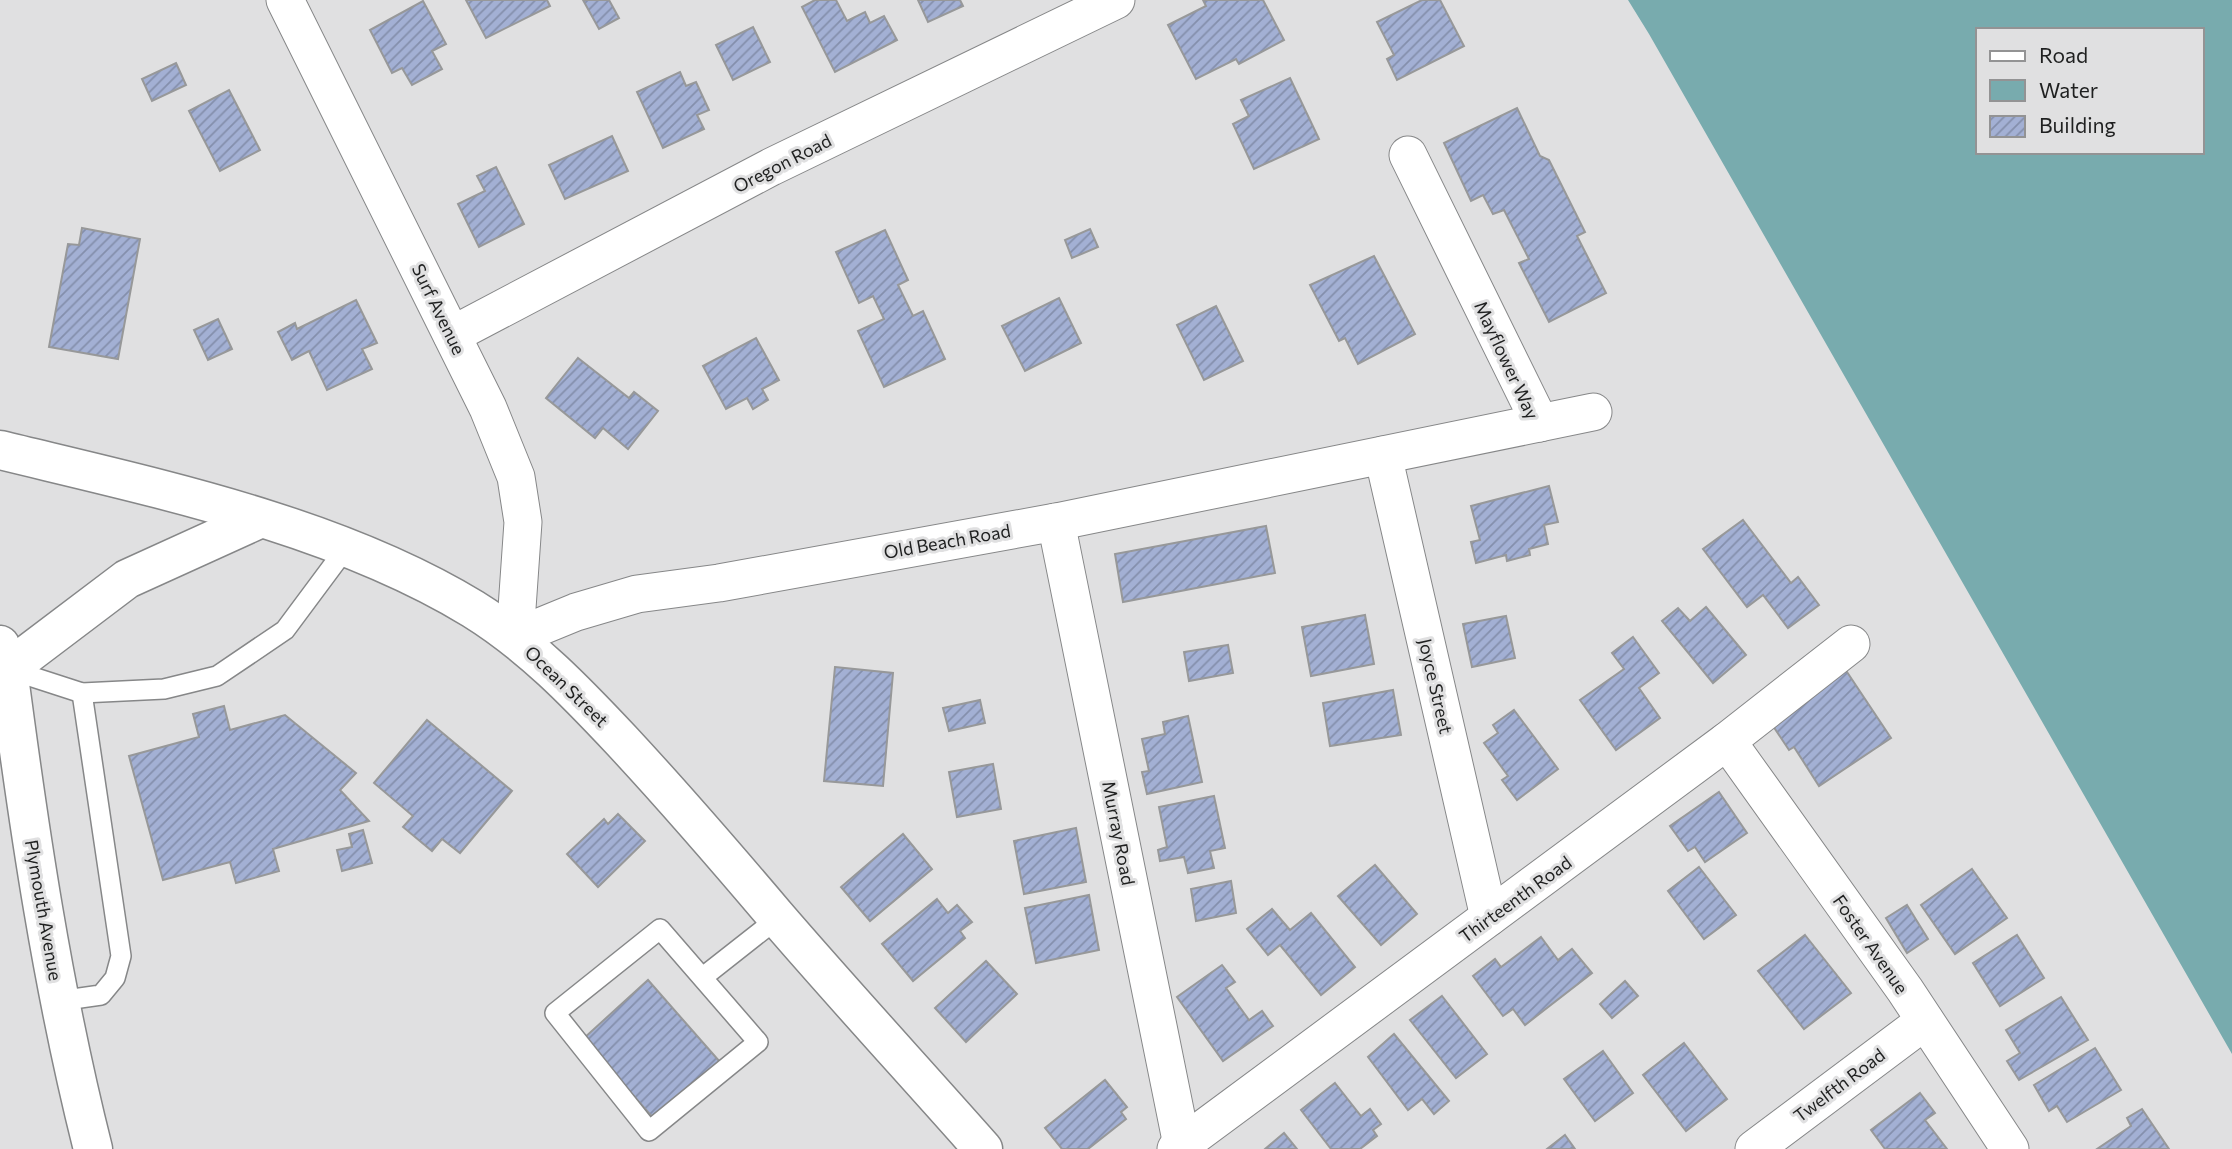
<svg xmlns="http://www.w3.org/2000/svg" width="2232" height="1149" font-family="Commissioner,sans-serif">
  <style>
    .water { fill: #78abae; fill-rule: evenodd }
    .building { fill: url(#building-hatch); stroke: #979899; stroke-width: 2 }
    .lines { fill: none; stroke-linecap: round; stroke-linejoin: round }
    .service-casing { stroke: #868788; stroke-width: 22 }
    .minor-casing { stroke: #868788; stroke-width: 39 }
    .tertiary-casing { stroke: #868788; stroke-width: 41 }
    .secondary-casing { stroke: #868788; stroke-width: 41 }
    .service { stroke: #fff; stroke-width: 19 }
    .minor { stroke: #fff; stroke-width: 37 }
    .tertiary { stroke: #fff; stroke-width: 38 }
    .secondary { stroke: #fff; stroke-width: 38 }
    .labels { text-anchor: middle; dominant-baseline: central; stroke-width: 6; stroke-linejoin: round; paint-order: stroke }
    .street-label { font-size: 18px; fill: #1f2020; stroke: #e0e0e1 }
  </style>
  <defs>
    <pattern id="building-hatch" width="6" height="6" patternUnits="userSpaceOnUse" patternTransform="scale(1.75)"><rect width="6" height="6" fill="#a3b0d4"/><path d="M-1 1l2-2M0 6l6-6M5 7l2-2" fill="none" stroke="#848fac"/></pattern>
  </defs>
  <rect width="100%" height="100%" fill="#e0e0e1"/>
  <path class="water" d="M1628 0H2232V1054L1649 34ZM1978 30H2202V152H1978Z"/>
  <g class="building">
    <path d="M466 0H547L550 6 486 38Z"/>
    <path d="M583 0H609L619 18 599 29Z"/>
    <path d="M815 0H836L847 21 865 12 870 23 884 16 897 40 835 72 802 7Z"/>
    <path d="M918 0H960L963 6 928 22Z"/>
    <path d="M1203 0H1263L1284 40 1239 64 1236 59 1196 79 1168 25 1206 6Z"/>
    <path d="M1422 0H1440L1464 46 1397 80 1387 59 1394 55 1377 22Z"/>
    <path d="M423 1 446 44 432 51 442 69 412 85 402 68 392 73 370 30Z"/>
    <path d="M753 27 770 62 733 80 716 45Z"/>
    <path d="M176 63 186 85 152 101 142 79Z"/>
    <path d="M680 72 686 86 696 82 709 110 697 115 704 129 663 148 637 92Z"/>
    <path d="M1290 78 1319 139 1254 169 1233 124 1249 116 1241 100Z"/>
    <path d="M229 90 260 150 220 171 189 111Z"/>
    <path d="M1517 108 1540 156 1549 160 1585 232 1577 236 1606 293 1549 322 1519 263 1529 259 1504 210 1493 214 1483 195 1471 201 1444 143Z"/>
    <path d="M612 136 628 171 565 199 549 165Z"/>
    <path d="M496 167 524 224 479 247 458 204 485 191 477 176Z"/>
    <path d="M82 228 140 239 118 359 49 347 68 244 79 245Z"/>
    <path d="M1090 229 1098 247 1072 258 1065 240Z"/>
    <path d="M885 230 908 280 898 285 913 316 923 311 945 359 884 387 858 331 884 319 873 296 859 303 836 252Z"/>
    <path d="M1374 256 1415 334 1358 364 1345 338 1339 341 1310 285Z"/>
    <path d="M1059 298 1081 343 1025 371 1002 326Z"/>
    <path d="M356 300 377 343 362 349 372 369 327 390 309 351 292 360 278 332 295 323 297 329Z"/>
    <path d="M1216 306 1243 361 1204 380 1177 325Z"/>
    <path d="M218 319 232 349 208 360 194 330Z"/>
    <path d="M756 338 779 380 762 389 768 400 753 409 747 398 726 409 703 366Z"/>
    <path d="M578 358 629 398 634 392 658 411 628 449 603 428 595 438 546 398Z"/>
    <path d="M1549 486 1558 522 1544 525 1548 544 1529 549 1530 555 1507 561 1506 555 1476 563 1471 542 1480 540 1471 506Z"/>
    <path d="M1743 520 1791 583 1798 577 1819 605 1788 628 1763 595 1747 607 1703 549Z"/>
    <path d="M1266 526 1275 573 1123 602 1115 554Z"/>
    <path d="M1706 607 1746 655 1713 683 1662 621 1678 608 1690 621Z"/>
    <path d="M1365 615 1374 664 1311 676 1302 627Z"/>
    <path d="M1506 616 1515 658 1472 667 1463 624Z"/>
    <path d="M1633 637 1659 673 1639 688 1660 718 1616 750 1580 700 1624 669 1612 653Z"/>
    <path d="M1228 645 1233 673 1189 681 1184 652Z"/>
    <path d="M835 667 893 673 883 786 824 781Z"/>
    <path d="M1845 669 1891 738 1819 786 1794 747 1789 750 1769 720Z"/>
    <path d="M1393 690 1401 735 1330 746 1323 703Z"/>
    <path d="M980 700 985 723 949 731 943 708Z"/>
    <path d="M224 706 230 730 285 715 356 773 340 790 369 821 273 849 279 871 236 883 230 862 163 880 129 756 199 737 193 714Z"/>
    <path d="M1514 710 1558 769 1517 800 1502 780 1508 776 1484 743 1498 733 1493 725Z"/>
    <path d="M1188 716 1202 782 1147 794 1142 772 1149 771 1142 739 1165 734 1163 722Z"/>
    <path d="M427 720 512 791 460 853 442 839 432 851 403 827 413 816 374 783Z"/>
    <path d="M993 764 1001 809 957 817 949 772Z"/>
    <path d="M1719 792 1747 833 1705 862 1695 847 1688 851 1670 826Z"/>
    <path d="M1214 796 1225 848 1210 851 1214 868 1188 873 1184 857 1160 861 1158 850 1167 847 1159 807Z"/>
    <path d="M618 814 645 841 598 887 567 854 604 819 608 824Z"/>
    <path d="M1076 828 1086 882 1024 894 1014 841Z"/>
    <path d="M363 830 372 863 342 871 337 850 352 847 349 834Z"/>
    <path d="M903 834 932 869 870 921 841 887Z"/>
    <path d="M1375 865 1417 914 1381 945 1338 896Z"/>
    <path d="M1699 867 1736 915 1704 939 1668 891Z"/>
    <path d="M1972 869 2007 918 1955 954 1921 905Z"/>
    <path d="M1231 881 1236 913 1196 921 1191 889Z"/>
    <path d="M1089 895 1099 950 1036 963 1025 908Z"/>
    <path d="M937 899 948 913 957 905 972 922 960 931 965 938 913 981 882 944Z"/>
    <path d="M1907 905 1928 939 1907 953 1886 918Z"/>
    <path d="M1272 909 1290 930 1311 913 1355 967 1321 995 1280 945 1268 955 1247 929Z"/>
    <path d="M1805 935 1851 993 1804 1029 1758 971Z"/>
    <path d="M2017 935 2044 978 2000 1006 1973 963Z"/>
    <path d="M1541 937 1558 960 1572 949 1592 973 1525 1025 1513 1009 1503 1016 1473 976 1495 959 1501 967Z"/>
    <path d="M986 961 1017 994 966 1042 935 1008Z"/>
    <path d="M1222 965 1235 982 1226 988 1249 1020 1262 1011 1273 1026 1223 1061 1177 997Z"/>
    <path d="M648 980 720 1062 655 1120 583 1039Z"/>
    <path d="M1625 981 1638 996 1612 1018 1600 1004Z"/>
    <path d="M1442 996 1487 1054 1456 1078 1410 1020Z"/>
    <path d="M2061 997 2088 1040 2019 1080 2007 1061 2020 1053 2006 1030Z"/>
    <path d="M1394 1034 1449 1101 1434 1114 1422 1099 1408 1110 1368 1057Z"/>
    <path d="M1684 1043 1727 1099 1686 1131 1643 1075Z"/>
    <path d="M2095 1048 2121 1090 2067 1122 2057 1106 2049 1111 2034 1085Z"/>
    <path d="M1603 1051 1633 1093 1595 1121 1564 1079Z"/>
    <path d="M1105 1080 1127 1107 1121 1112 1126 1119 1088 1149H1062L1045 1128Z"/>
    <path d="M1335 1083 1361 1116 1370 1109 1381 1124 1373 1130 1377 1136 1360 1149H1331L1301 1110Z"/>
    <path d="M1920 1093 1935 1113 1925 1120 1947 1149H1885L1871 1130Z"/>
    <path d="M2142 1109 2169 1149H2097L2131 1126 2127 1118Z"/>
    <path d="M1284 1133 1297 1149H1265Z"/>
    <path d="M1565 1135 1575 1149H1547Z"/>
  </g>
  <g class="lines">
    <g class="service-casing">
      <g id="service">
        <path d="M8 669 82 693 164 689 217 676 285 630 346 548"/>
        <path d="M660 929 758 1042 649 1131 555 1013Z"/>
        <path d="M703 977 778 918"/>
        <path d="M59 1001 101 995 115 978 121 956 82 693"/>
      </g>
    </g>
    <g class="minor-casing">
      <g id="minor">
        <path d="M285 0 488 408 516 477 523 522 515 637 576 612 637 594 719 583 1056 522 1593 412"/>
        <path d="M1408 155 1540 423"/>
        <path d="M452 335 771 167 1116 0"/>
        <path d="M1383 455 1489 917"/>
        <path d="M1056 522 1182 1145"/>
        <path d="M1727 741 1905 990 2010 1149"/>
        <path d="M1176 1149 1727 741 1851 644"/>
        <path d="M1754 1149 1925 1021"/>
      </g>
    </g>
    <g class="tertiary-casing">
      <g id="tertiary">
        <path d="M0 645 8 669C29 830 53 991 93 1149"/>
        <path d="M8 669 127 579 259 519"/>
      </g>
    </g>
    <g class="secondary-casing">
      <path id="secondary" d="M0 450C156 488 335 525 473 609 531 645 576 692 622 741 675 798 725 856 775 915 843 994 914 1071 983 1149"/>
    </g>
    <use href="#service" class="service"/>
    <use href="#minor" class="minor"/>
    <use href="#tertiary" class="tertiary"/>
    <use href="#secondary" class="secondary"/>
  </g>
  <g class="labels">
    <g class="street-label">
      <text transform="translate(782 163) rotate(-27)">Oregon Road</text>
      <text transform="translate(439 309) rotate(64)">Surf Avenue</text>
      <text transform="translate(1507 360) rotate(65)">Mayflower Way</text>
      <text transform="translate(947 541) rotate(-10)">Old Beach Road</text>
      <text transform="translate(567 686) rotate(44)">Ocean Street</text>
      <text transform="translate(1436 686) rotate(77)">Joyce Street</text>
      <text transform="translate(1119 833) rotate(79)">Murray Road</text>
      <text transform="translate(1515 899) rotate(-36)">Thirteenth Road</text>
      <text transform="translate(44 910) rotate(80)">Plymouth Avenue</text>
      <text transform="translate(1871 944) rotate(55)">Foster Avenue</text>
      <text transform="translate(1839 1085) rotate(-37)">Twelfth Road</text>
    </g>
  </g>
  <rect x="1976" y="28" width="228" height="126" fill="#e0e0e1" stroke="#939394" stroke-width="2"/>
  <rect x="1990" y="51" width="35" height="10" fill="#ffffff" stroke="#939394" stroke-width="2"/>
  <text x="2039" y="63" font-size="21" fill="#1f2020">Road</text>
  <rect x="1990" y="80" width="35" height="21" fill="#78abae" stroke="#939394" stroke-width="2"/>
  <text x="2039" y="98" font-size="21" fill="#1f2020">Water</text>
  <rect x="1990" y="116" width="35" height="21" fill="url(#building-hatch)" stroke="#939394" stroke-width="2"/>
  <text x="2039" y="133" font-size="21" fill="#1f2020">Building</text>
</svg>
